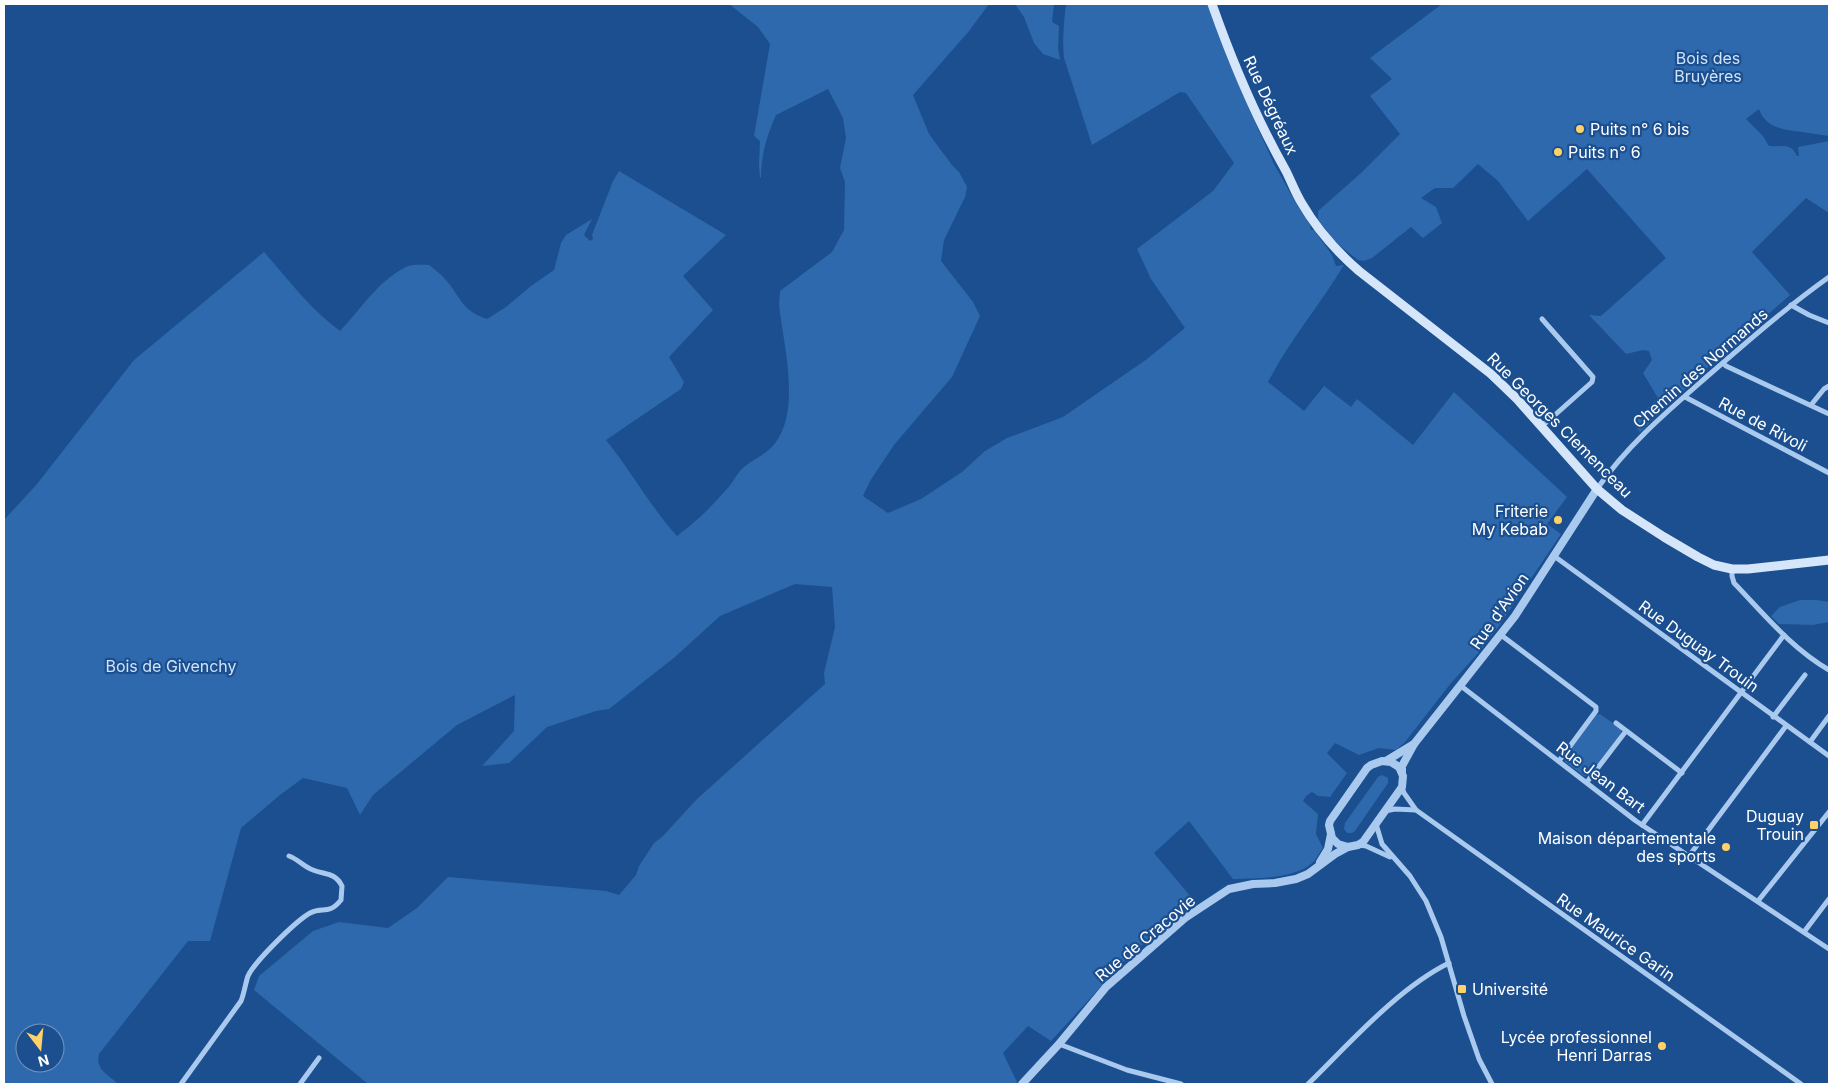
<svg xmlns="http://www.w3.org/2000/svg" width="1833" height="1088" font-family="Inter,sans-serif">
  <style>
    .green { fill: #2e69ad; fill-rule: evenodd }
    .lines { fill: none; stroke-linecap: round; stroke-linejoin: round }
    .minor { stroke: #a9c9ee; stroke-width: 5 }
    .tertiary { stroke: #a9c9ee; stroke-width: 8 }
    .secondary { stroke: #d6e6fa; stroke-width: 9 }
    .poi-dot { fill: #ffd166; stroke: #1b4f8f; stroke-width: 2 }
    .labels { text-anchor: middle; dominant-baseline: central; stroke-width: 4.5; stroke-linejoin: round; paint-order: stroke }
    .park-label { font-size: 16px; fill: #cfe3fa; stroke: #1b4f8f }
    .street-label { font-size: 16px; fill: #fff; stroke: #1b4f8f }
    .poi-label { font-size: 16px; fill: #fff; stroke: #1b4f8f; text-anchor: end }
  </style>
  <rect width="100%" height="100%" fill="#1b4f8f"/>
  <g class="green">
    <path d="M729 4H989L969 31 913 95 929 134 952 165 959 172 967 187 965 197 944 240 941 261 973 302 980 316 952 377 894 445 870 481 863 496 888 513 921 499 962 472 985 451 1007 438 1063 417 1147 359 1185 328 1151 279 1137 249 1213 191 1234 163 1186 93 1180 92 1092 145 1064 58C1062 40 1064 22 1066 4H1209L1228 60 1259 131 1274 164 1297 205 1310 225 1311 230H1314L1332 255 1336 266 1344 265C1320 305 1289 341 1268 382L1304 411 1324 386 1351 407 1357 399 1413 445 1454 392 1567 497 1547 524 1561 534 1499 626 1480 651 1451 683 1405 742 1396 750 1379 748 1359 755 1335 743 1327 753 1347 773 1330 797 1318 796 1312 792 1306 796 1303 801 1318 814 1316 834 1323 848C1319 853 1316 860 1311 864 1293 879 1255 878 1233 879L1189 821 1154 853 1196 903 1174 918 1130 955 1051 1041 1028 1026 1003 1053 1017 1082 1015 1084H368L254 990 259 976 313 931 339 922 388 928 417 908 448 877 606 891 619 895 636 875 639 866 654 843 662 837 697 799 825 684 824 673 835 627 832 587 795 584 720 616 675 657 609 709 596 711 547 727 509 763 482 766 514 731 515 695 457 725 373 795 360 815 347 788 303 778 280 795 241 828 210 941H188L99 1054C95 1070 109 1075 118 1084H4V520L37 484 134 360 264 252C288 279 310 309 340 331 361 309 378 281 406 267 412 264 422 265 429 265 434 269 440 273 444 278 461 296 460 310 487 319L506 307 531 286 554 270 561 243 566 235 592 219 584 235 590 241 593 239 592 235 613 181 619 171 726 235 683 276 713 310 669 357 684 382 681 389 606 440C631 471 650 506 677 536L682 532C698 520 713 505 726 490 732 484 735 477 740 471 750 460 766 456 776 442 801 407 783 344 779 304L780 291 832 252 844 230 845 182 840 168 846 138 843 118 828 89 776 115C767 135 761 155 761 178L760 177 759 165 760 141 754 136 770 44 758 27ZM25 1033H55V1063H25Z"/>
    <path d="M1015 4H1054L1052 22 1059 26 1058 48 1060 60 1043 54 1034 43 1024 17Z"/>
    <path d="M1442 4H1829V136C1820 135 1811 133 1802 132 1785 130 1765 128 1759 109L1746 119 1763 136 1769 146C1782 147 1791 142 1797 156H1799L1798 147 1829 141V213L1806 198 1752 252 1790 295 1707 368 1640 432 1632 423 1658 398 1643 373 1652 360 1649 351 1643 350 1626 354 1589 315 1601 316 1666 258 1587 169 1528 221 1498 181 1478 164 1453 188H1435L1421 198 1436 207 1442 223 1423 238 1411 227 1372 258 1364 261 1358 260 1334 241 1318 219V211L1361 173 1400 134 1370 96 1392 79 1370 58Z"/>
    <path d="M1800 600H1817L1829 602V622L1813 625 1779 624 1771 616 1780 607Z"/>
    <path d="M1600 714 1621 729V734L1589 776H1584L1565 762 1564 758 1596 715Z"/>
    <path d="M1382 775 1388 778V783L1355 831 1352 833H1347L1344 829 1345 823 1378 777Z"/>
  </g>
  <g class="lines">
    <g class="minor">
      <path d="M1791 305 1809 315 1829 323"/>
      <path d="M1723 363 1726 366 1829 414"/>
      <path d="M1685 397 1829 473"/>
      <path d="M1811 405 1824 389 1829 386"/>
      <path d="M1541 425 1547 422 1592 382 1593 377 1542 319"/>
      <path d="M1597 489C1628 444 1670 409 1710 374 1749 340 1787 307 1829 277"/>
      <path d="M1554 556 1829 756"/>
      <path d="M1732 569V576L1734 583C1764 614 1791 648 1829 670"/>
      <path d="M1501 635 1596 707V711L1559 761"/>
      <path d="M1461 686 1636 821 1829 949"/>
      <path d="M1773 717 1805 675"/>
      <path d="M1616 723 1682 773"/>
      <path d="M1810 742 1829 716"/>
      <path d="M1587 782 1626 731"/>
      <path d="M1402 787 1404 793 1416 810 1801 1084"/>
      <path d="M1385 811 1395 809 1416 810"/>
      <path d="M1376 824 1382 844 1410 876 1426 901 1441 937 1464 1016 1479 1059 1492 1084"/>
      <path d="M1642 825 1784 635"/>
      <path d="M1359 845 1366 846 1390 857"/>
      <path d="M1689 856 1786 726"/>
      <path d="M1758 901 1829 812"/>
      <path d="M1804 932 1829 899"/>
      <path d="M1059 1044 1127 1070 1181 1084"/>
      <path d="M181 1084 241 1001C244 994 246 981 248 976 255 961 296 921 310 913 323 906 328 916 341 900L342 886C335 872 325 875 313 870 304 867 298 859 289 856"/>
      <path d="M300 1084 319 1058"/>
      <path d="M1308 1084C1349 1044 1398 988 1449 963"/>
    </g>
    <g class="tertiary">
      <path d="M1382 761 1391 762 1399 767 1403 776 1402 787 1363 842 1358 845 1348 847 1338 844 1332 838 1329 825 1330 821 1367 768 1371 765Z"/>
      <path d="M1386 761 1414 744"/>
      <path d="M1402 772V766L1414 744 1515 616 1597 489"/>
      <path d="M1320 862 1328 849 1331 834"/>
      <path d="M1022 1084 1059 1044 1106 987 1185 918 1229 889 1253 884 1275 883 1296 879 1308 874 1335 854 1348 847"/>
    </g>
    <path class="secondary" d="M1212 4C1232 61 1256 118 1286 171 1291 181 1295 192 1301 202 1316 228 1336 251 1359 271L1491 374 1517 399 1597 489 1622 510 1664 537 1698 557 1714 565 1732 569H1748L1829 560"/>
  </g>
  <g class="poi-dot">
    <circle cx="1580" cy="129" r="5"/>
    <circle cx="1558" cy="152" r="5"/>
    <circle cx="1558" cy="520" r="5"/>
    <rect x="1809" y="820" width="10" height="10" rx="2.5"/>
    <circle cx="1726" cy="847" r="5"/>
    <rect x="1457" y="984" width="10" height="10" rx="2.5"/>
    <circle cx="1662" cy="1046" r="5"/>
  </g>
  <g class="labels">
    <g class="park-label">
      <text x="1708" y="58">Bois des<tspan x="1708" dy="18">Bruyères</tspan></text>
      <text x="171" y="666">Bois de Givenchy</text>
    </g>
    <g class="street-label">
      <text transform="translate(1271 105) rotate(65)">Rue Dégréaux</text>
      <text transform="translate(1700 368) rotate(-41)">Chemin des Normands</text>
      <text transform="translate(1763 424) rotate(28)">Rue de Rivoli</text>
      <text transform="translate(1560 425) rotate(45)">Rue Georges Clemenceau</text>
      <text transform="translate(1499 611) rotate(-55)">Rue d'Avion</text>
      <text transform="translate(1699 646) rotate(36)">Rue Duguay Trouin</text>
      <text transform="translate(1601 777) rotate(37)">Rue Jean Bart</text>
      <text transform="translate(1616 937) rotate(35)">Rue Maurice Garin</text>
      <text transform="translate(1145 938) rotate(-40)">Rue de Cracovie</text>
    </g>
    <g class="poi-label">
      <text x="1590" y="129" text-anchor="start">Puits n° 6 bis</text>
      <text x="1568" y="152" text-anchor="start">Puits n° 6</text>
      <text x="1548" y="511">Friterie<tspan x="1548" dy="18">My Kebab</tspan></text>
      <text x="1804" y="816">Duguay<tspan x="1804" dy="18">Trouin</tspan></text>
      <text x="1716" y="838">Maison départementale<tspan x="1716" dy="18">des sports</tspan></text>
      <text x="1472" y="989" text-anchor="start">Université</text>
      <text x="1652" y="1037">Lycée professionnel<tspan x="1652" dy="18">Henri Darras</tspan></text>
    </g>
  </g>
  <rect width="1833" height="1088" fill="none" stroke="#ffffff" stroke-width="10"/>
  <g transform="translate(40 1048) rotate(164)"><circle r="24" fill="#1b4f8f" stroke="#7695bc"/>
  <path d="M0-4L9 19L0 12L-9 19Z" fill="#ffd166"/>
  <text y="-8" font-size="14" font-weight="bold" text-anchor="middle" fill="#ffffff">N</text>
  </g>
</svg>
